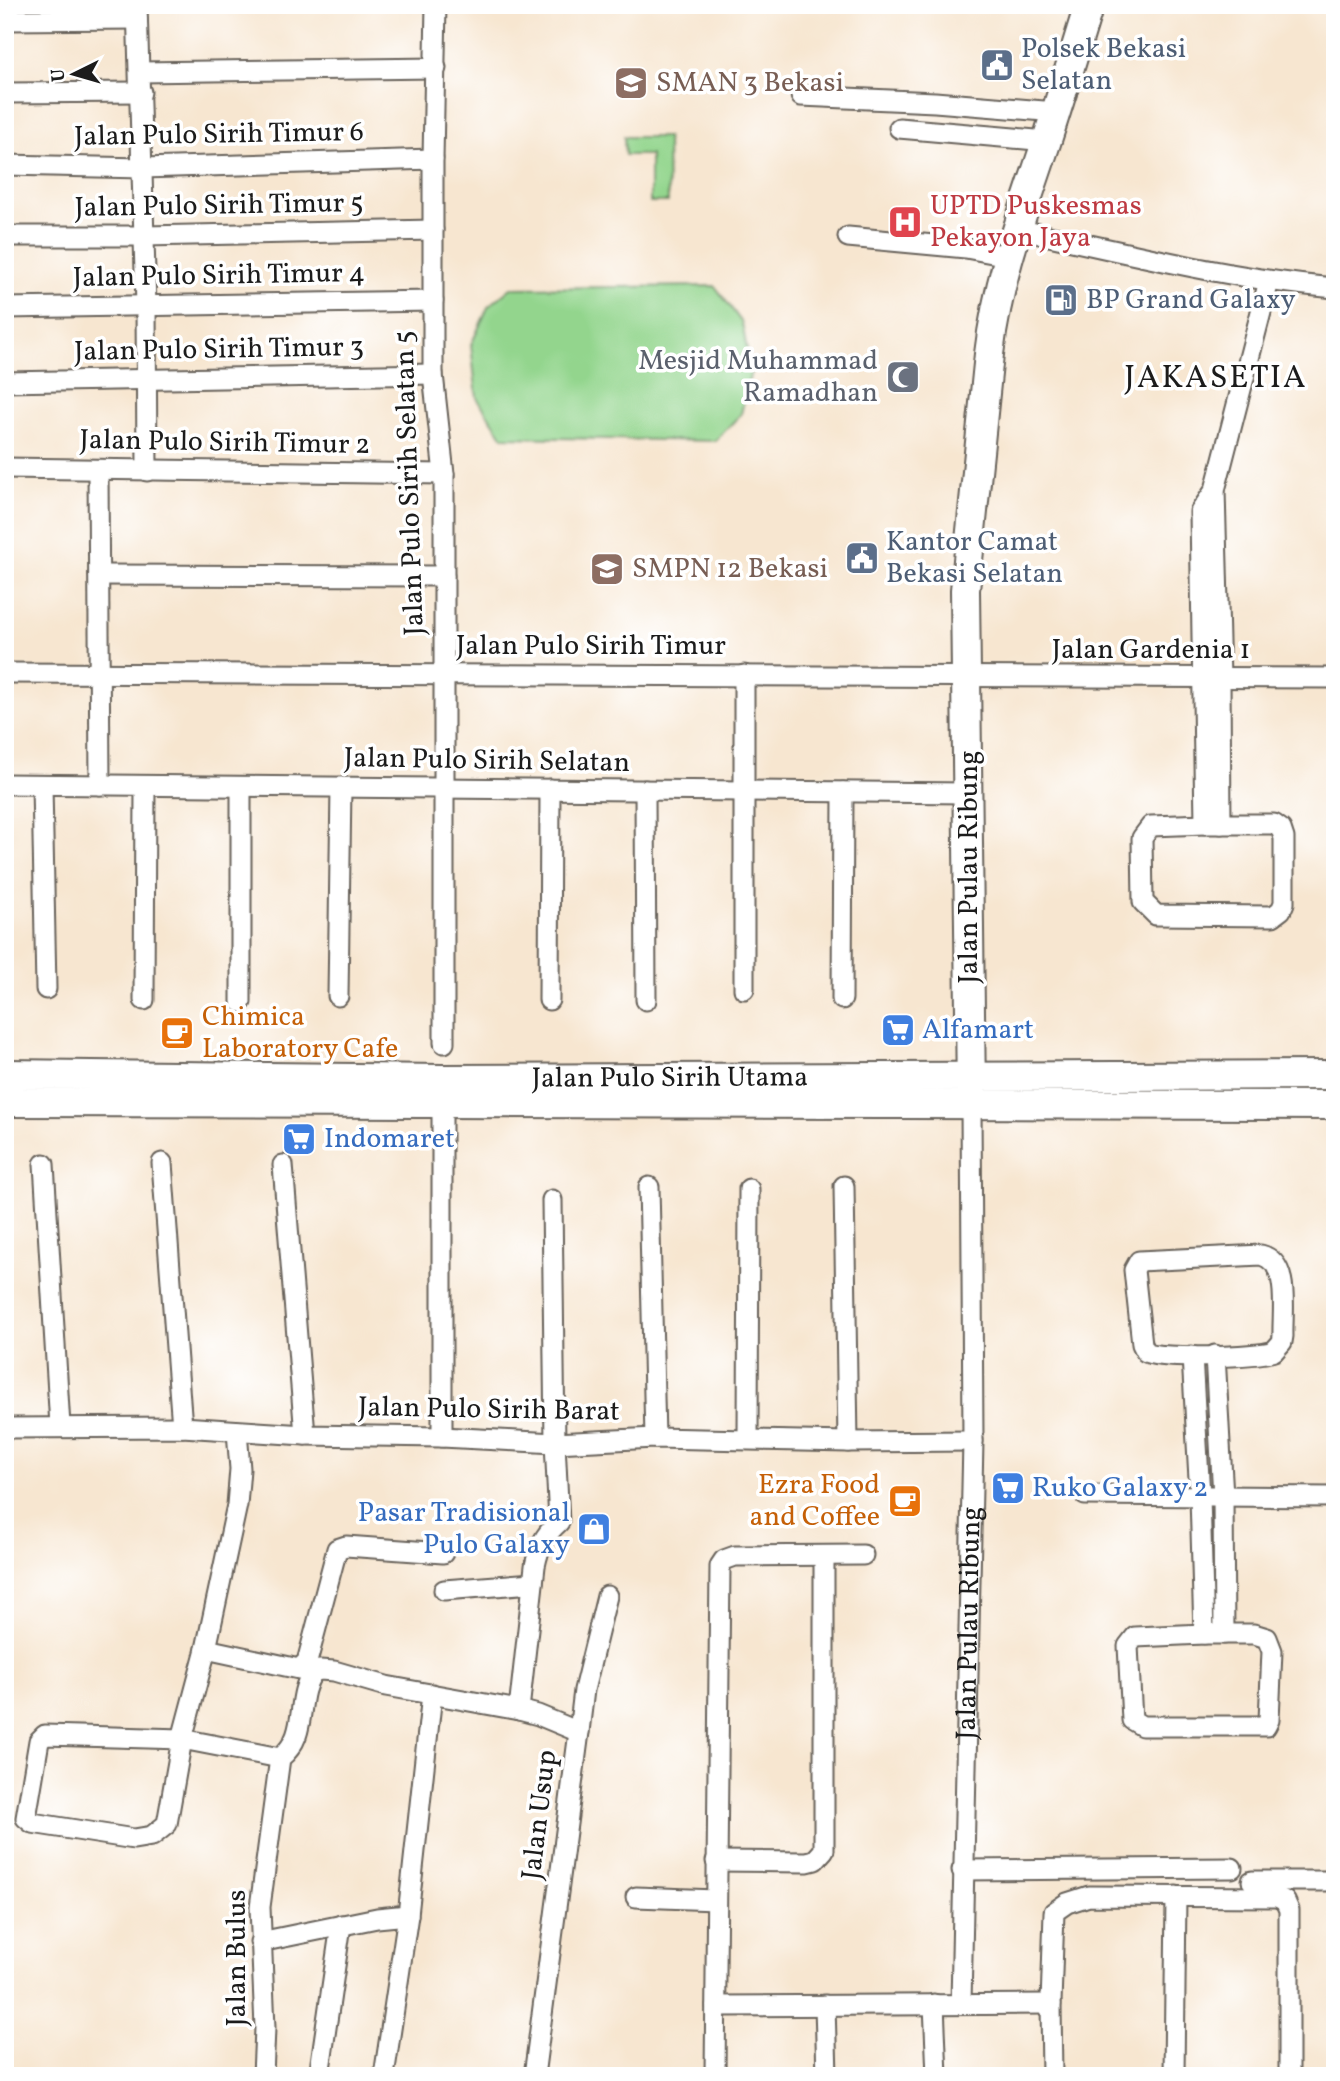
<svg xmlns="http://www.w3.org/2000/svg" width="1340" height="2081" font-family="Vollkorn,serif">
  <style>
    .green { fill: #93d58d; stroke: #587854; stroke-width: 2 }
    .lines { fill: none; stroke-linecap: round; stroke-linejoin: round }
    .street-casing { stroke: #69635b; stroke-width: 23 }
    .secondary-casing { stroke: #69635b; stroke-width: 32 }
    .street { stroke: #fff; stroke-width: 19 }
    .secondary { stroke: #fff; stroke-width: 28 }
    .labels { text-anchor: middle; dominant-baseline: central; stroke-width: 7; stroke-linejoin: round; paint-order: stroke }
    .service-label { font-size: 28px; fill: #4e5e75; stroke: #fff; text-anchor: start }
    .education-label { font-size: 28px; fill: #785e54; stroke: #fff; text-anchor: start }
    .street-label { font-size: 28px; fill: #1c1c1c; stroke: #fff }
    .health-label { font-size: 28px; fill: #be3a42; stroke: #fff; text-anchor: start }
    .worship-label { font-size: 28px; fill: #5b616d; stroke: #fff; text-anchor: end }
    .food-label { font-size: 28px; fill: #c56008; stroke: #fff; text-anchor: start }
    .shop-label { font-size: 28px; fill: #366cbe; stroke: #fff; text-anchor: start }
    .quarter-label { font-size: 32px; letter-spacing: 2px; fill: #1c1c1c; stroke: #fff }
  </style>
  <rect width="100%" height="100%" fill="#fff"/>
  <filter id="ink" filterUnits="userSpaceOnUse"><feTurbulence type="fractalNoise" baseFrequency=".0143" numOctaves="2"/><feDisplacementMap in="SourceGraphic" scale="14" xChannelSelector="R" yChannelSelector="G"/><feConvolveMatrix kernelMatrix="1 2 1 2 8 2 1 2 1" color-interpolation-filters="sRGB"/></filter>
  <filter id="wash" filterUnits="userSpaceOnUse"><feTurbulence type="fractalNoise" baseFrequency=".00686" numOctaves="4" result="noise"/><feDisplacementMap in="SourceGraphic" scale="28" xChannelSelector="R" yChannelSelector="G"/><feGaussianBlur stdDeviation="1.57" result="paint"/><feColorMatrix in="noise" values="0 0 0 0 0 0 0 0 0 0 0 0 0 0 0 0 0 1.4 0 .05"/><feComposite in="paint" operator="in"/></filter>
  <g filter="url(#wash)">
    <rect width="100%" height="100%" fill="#f7e6d0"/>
    <g class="green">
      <path d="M624 137H667L668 202H650V155H625Z"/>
      <path d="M715 286 742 323 751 371 741 414 715 441 503 437 477 398 471 345 488 307 511 288Z"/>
    </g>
  </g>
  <g filter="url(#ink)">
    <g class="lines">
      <g class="street-casing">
        <g id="street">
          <path d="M137 5 146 306 147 471"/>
          <path d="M436 5 433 159V374L444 474V1043"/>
          <path d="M5 20 137 19"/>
          <path d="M140 72 436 68"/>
          <path d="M5 93 141 92"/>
          <path d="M801 96 935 102 1056 112"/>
          <path d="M899 128 1047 141"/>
          <path d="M5 165 143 168 433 159"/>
          <path d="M1016 229C1122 251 1227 279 1335 288"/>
          <path d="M5 236H144L433 230"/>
          <path d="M848 237 966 248 1008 256"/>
          <path d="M5 308 433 301"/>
          <path d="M5 382 433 374"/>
          <path d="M5 468 444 474"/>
          <path d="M98 471 100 785"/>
          <path d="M1215 490 1269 281"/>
          <path d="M99 575 444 576"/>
          <path d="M5 673 1335 678"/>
          <path d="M5 784 968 793"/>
          <path d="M42 785 46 989"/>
          <path d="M645 790 646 1000"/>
          <path d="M1205 824 1200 512 1215 490 1220 678 1221 824"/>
          <path d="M1205 824H1274L1281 829 1284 838V903L1281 910 1273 916 1156 915 1143 902 1142 838 1151 826Z"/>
          <path d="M744 989V675"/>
          <path d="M338 996 341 787"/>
          <path d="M842 999 843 792"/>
          <path d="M144 1000 145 786"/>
          <path d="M549 1000 550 789"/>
          <path d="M241 1002V787"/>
          <path d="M162 1163 182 1427"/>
          <path d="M44 1164 60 1426"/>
          <path d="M283 1165 305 1435"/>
          <path d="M844 1186 848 1442"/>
          <path d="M649 1187 655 1438"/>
          <path d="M1261 1255C1291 1263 1282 1310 1283 1336L1282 1342 1274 1351C1257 1357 1160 1360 1146 1352L1142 1344 1134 1270 1139 1261Z"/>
          <path d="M1215 1355 1223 1496 1224 1634"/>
          <path d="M1192 1356 1200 1496 1204 1634"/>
          <path d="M5 1428 182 1427 305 1435 442 1437 555 1443 655 1438 848 1442 973 1441"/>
          <path d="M237 1431 240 1469 237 1505 206 1649 182 1739 167 1824 152 1836 134 1839 32 1823 26 1818 39 1741 45 1735 182 1739 280 1758"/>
          <path d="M442 1437V1091"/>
          <path d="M748 1439 749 1189"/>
          <path d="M1085 1495 1335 1497"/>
          <path d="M444 1590 533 1583"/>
          <path d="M1204 1634H1254L1267 1638 1272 1651 1269 1720 1266 1726H1142L1132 1720 1128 1646 1135 1637Z"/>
          <path d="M206 1649 299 1669 307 1662 337 1549 346 1546 443 1553"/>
          <path d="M519 1710 535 1566C539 1547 544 1535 559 1522L555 1443 552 1200"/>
          <path d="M579 1732 584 1690 607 1596"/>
          <path d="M716 1861 807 1862 815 1860 824 1850V1556"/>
          <path d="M962 1870 1232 1868"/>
          <path d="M1252 1881H1335"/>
          <path d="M636 1897 716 1900"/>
          <path d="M260 1942 377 1918 408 1915 432 1694"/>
          <path id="s1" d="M961 2003 973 1441 971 1105"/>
          <path d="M934 2004 937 2076"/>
          <path d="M825 2005 827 2076"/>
          <path d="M716 2006 1051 2004"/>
          <path d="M715 2075 720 1566 724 1560 735 1556 863 1555"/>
          <path d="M263 2076 265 2028 260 1907 280 1758C310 1734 294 1700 313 1672L320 1670 334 1671 386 1686 519 1710 538 1715 579 1732 534 2076"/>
          <path d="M319 2076 341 1925"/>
          <path d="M384 2076 408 1915"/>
          <path d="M1052 2076 1051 2004 1054 1912 1067 1903 1089 1896 1277 1897 1285 1901 1289 1910V2076"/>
          <path d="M1174 2076 1176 1896"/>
        </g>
      </g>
      <g class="secondary-casing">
        <g id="secondary">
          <path id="s2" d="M5 1074 442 1079 1335 1075"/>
          <path d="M971 1096 965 590 989 354C998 278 1022 215 1046 143 1061 97 1075 51 1089 5"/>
          <path d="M5 1102 1335 1105"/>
        </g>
      </g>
      <use href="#street" class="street"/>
      <use href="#secondary" class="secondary"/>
    </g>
  </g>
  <defs>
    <g id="civic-square" transform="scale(1.75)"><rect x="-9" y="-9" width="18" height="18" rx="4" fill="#5c6f8a" stroke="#fff"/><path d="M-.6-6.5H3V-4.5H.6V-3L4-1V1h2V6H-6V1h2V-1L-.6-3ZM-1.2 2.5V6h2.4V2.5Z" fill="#fff"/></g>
    <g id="school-square" transform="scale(1.75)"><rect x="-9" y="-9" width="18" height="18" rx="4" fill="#8d6e63" stroke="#fff"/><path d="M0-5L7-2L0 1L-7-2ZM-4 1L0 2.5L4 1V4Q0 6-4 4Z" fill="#fff"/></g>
    <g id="hospital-square" transform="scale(1.75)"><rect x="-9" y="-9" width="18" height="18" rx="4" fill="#e0444e" stroke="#fff"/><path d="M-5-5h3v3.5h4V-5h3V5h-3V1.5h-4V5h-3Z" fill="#fff"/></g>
    <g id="fuel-square" transform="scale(1.75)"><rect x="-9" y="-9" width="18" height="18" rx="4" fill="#5c6f8a" stroke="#fff"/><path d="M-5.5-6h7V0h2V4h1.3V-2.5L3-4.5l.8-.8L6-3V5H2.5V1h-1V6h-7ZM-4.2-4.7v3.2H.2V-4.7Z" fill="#fff"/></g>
    <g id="mosque-square" transform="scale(1.75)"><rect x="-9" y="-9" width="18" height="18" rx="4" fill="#6b7280" stroke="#fff"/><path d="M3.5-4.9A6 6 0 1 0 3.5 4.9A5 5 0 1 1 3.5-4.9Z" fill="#fff"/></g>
    <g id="supermarket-square" transform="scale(1.75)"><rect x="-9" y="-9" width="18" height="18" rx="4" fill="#3f7fe0" stroke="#fff"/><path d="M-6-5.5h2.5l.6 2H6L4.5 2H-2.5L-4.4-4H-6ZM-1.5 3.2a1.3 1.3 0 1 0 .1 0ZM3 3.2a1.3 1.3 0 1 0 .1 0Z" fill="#fff"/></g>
    <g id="cafe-square" transform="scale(1.75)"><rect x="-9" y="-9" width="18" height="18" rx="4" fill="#e8710a" stroke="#fff"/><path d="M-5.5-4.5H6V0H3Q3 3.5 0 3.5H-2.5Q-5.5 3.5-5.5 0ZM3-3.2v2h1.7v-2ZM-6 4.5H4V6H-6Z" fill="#fff"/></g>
    <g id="shop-square" transform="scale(1.75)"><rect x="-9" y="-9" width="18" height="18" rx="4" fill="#3f7fe0" stroke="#fff"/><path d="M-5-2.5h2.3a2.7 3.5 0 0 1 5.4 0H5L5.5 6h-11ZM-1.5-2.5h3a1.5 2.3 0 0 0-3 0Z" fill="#fff"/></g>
  </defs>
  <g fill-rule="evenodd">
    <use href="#civic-square" x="997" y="65"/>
    <use href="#school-square" x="631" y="83"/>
    <use href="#hospital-square" x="905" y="222"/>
    <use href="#fuel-square" x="1061" y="300"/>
    <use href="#mosque-square" x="903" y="377"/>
    <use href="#civic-square" x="862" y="558"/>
    <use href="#school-square" x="607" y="569"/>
    <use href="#supermarket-square" x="898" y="1030"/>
    <use href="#cafe-square" x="177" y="1033"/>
    <use href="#supermarket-square" x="299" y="1139"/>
    <use href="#supermarket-square" x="1008" y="1488"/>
    <use href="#cafe-square" x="905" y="1501"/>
    <use href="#shop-square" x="594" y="1529"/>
  </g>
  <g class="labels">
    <g class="service-label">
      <text x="1021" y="49">Polsek Bekasi<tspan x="1021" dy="32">Selatan</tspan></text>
      <text x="1086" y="300">BP Grand Galaxy</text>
      <text x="886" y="542">Kantor Camat<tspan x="886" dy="32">Bekasi Selatan</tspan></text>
    </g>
    <g class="education-label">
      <text x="656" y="83">SMAN 3 Bekasi</text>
      <text x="632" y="569">SMPN 12 Bekasi</text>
    </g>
    <g class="street-label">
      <text transform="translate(219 135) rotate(-1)">Jalan Pulo Sirih Timur 6</text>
      <text transform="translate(219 206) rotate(-1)">Jalan Pulo Sirih Timur 5</text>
      <text transform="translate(219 276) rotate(-1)">Jalan Pulo Sirih Timur 4</text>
      <text transform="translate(219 350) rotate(-1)">Jalan Pulo Sirih Timur 3</text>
      <text transform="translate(225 443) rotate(1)">Jalan Pulo Sirih Timur 2</text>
      <text transform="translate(410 483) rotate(-92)">Jalan Pulo Sirih Selatan 5</text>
      <text x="591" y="646">Jalan Pulo Sirih Timur</text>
      <text x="1151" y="650">Jalan Gardenia 1</text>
      <text transform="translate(487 761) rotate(1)">Jalan Pulo Sirih Selatan</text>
      <text transform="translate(969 867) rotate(-90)">Jalan Pulau Ribung</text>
      <text stroke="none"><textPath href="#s2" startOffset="665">Jalan Pulo Sirih Utama</textPath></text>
      <text transform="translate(489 1410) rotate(1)">Jalan Pulo Sirih Barat</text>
      <text stroke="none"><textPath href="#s1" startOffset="380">Jalan Pulau Ribung</textPath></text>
      <text transform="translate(540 1815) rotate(-83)">Jalan Usup</text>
      <text transform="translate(237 1958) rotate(-90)">Jalan Bulus</text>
    </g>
    <g class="health-label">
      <text x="930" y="206">UPTD Puskesmas<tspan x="930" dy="32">Pekayon Jaya</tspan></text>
    </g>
    <g class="worship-label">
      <text x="878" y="361">Mesjid Muhammad<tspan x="878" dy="32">Ramadhan</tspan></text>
    </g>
    <g class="food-label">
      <text x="202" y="1017">Chimica<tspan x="202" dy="32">Laboratory Cafe</tspan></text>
      <text x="880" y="1485" text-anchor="end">Ezra Food<tspan x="880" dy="32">and Coffee</tspan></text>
    </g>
    <g class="shop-label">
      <text x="922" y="1030">Alfamart</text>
      <text x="324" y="1139">Indomaret</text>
      <text x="1032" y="1488">Ruko Galaxy 2</text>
      <text x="570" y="1513" text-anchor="end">Pasar Tradisional<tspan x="570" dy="32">Pulo Galaxy</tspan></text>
    </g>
    <g class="quarter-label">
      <text x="1216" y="379">JAKASETIA</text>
    </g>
  </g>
  <rect width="1340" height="2081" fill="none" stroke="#fff" stroke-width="28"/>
  <g transform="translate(74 74) rotate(265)" stroke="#ffffff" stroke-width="5" paint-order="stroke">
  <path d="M0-5L12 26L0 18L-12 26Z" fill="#1c1c1c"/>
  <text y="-10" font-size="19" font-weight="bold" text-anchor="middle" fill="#1c1c1c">U</text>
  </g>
</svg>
